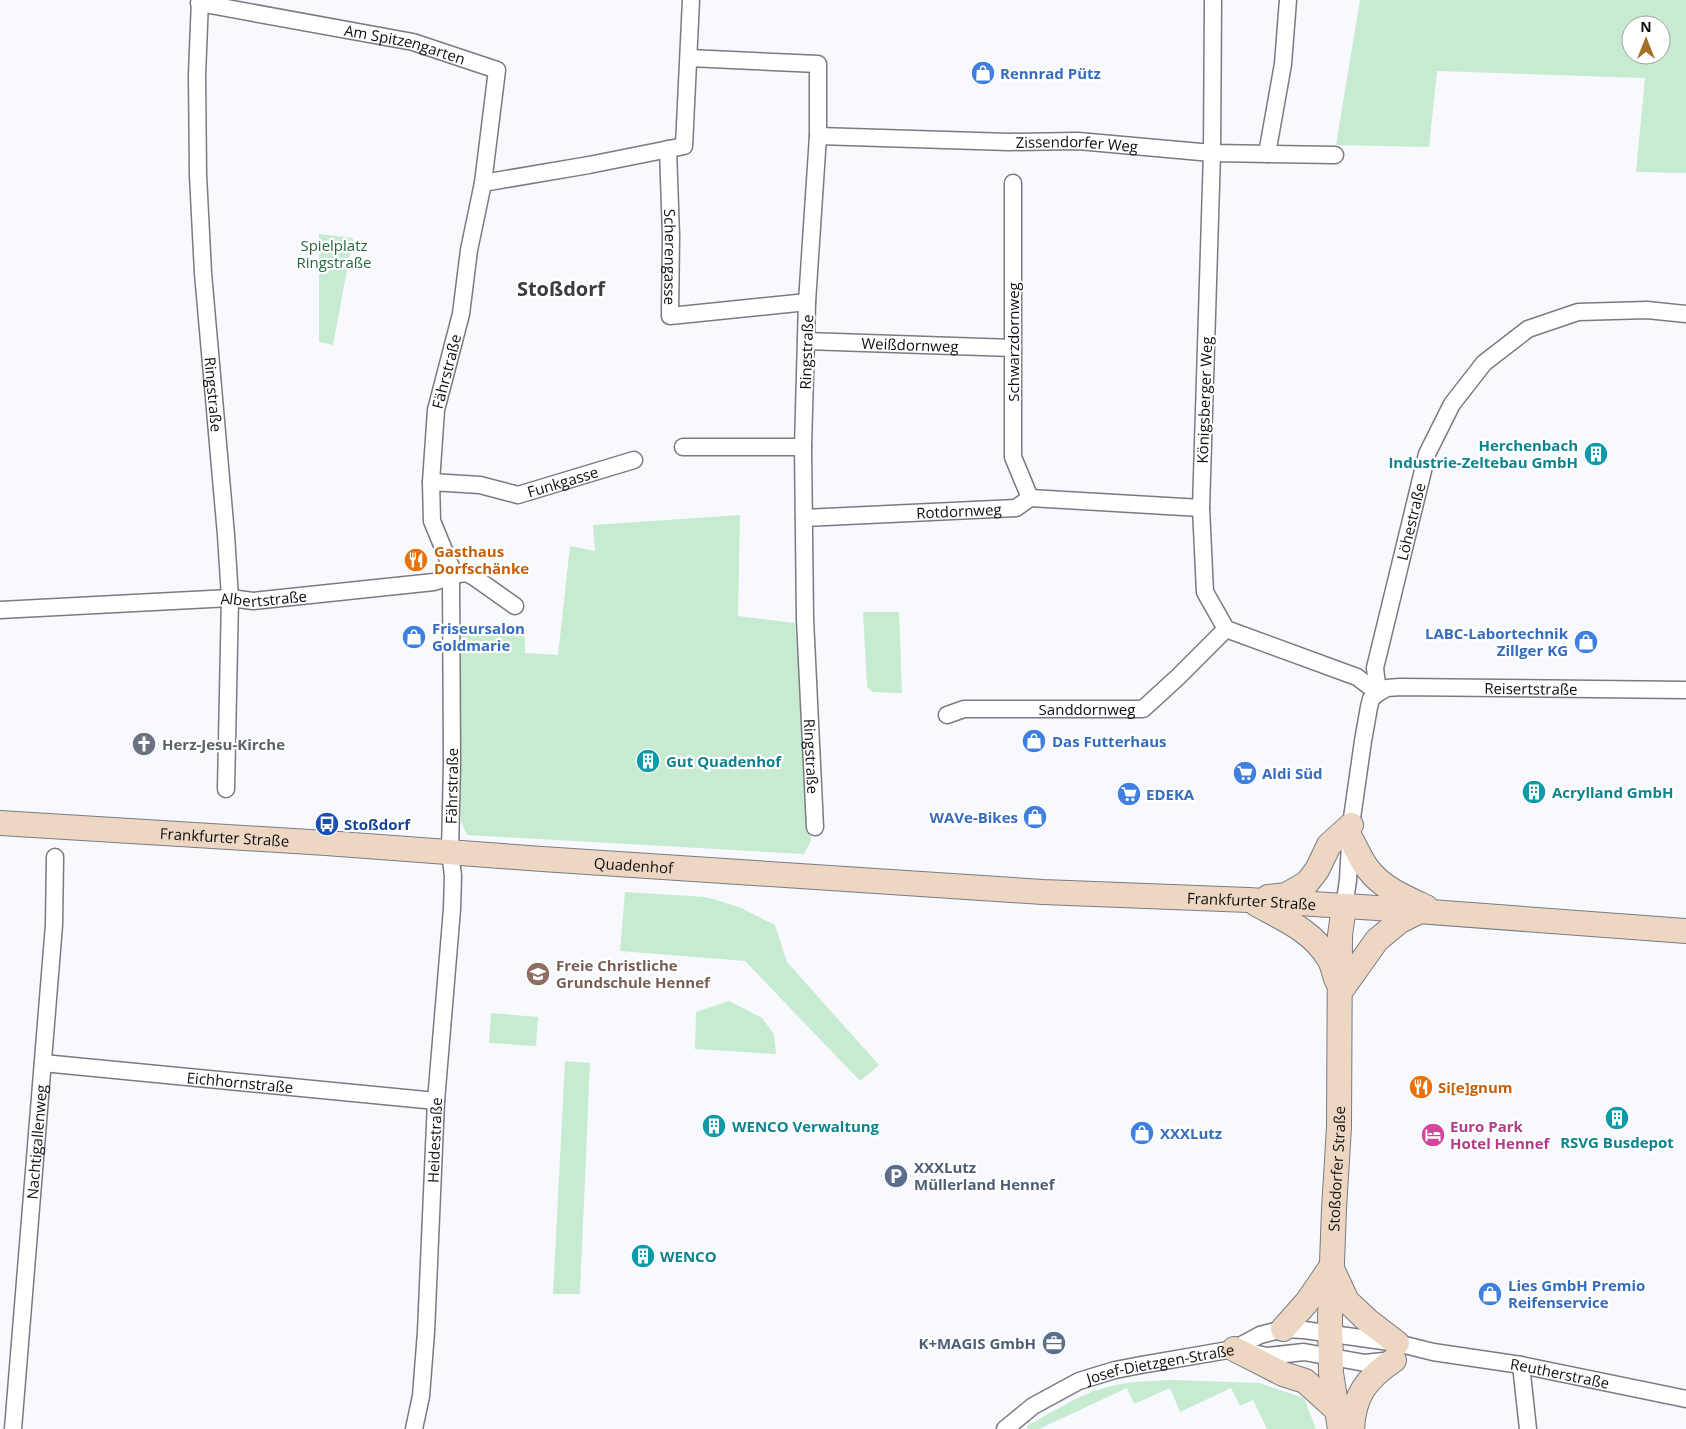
<svg xmlns="http://www.w3.org/2000/svg" width="1686" height="1429" font-family="'Open Sans',sans-serif">
  <style>
    .green { fill: #c7ebd0; fill-rule: evenodd }
    .lines { fill: none; stroke-linecap: round; stroke-linejoin: round }
    .minor-casing { stroke: #797b80; stroke-width: 19 }
    .secondary-casing { stroke: #797b80; stroke-width: 26 }
    .minor { stroke: #fff; stroke-width: 16 }
    .secondary { stroke: #edd7c2; stroke-width: 24 }
    .labels { text-anchor: middle; dominant-baseline: central; stroke-width: 4.5; stroke-linejoin: round; paint-order: stroke }
    .street-label { font-size: 15px; fill: #0e0f10; stroke: #fff }
    .shop-label { font-size: 15px; font-weight: bold; fill: #366cbe; stroke: #fff; text-anchor: start }
    .park-label { font-size: 15px; fill: #28663f; stroke: #fff }
    .culture-label { font-size: 15px; font-weight: bold; fill: #0d838f; stroke: #fff; text-anchor: start }
    .food-label { font-size: 15px; font-weight: bold; fill: #c56008; stroke: #fff; text-anchor: start }
    .worship-label { font-size: 15px; font-weight: bold; fill: #5b616d; stroke: #fff; text-anchor: start }
    .transit-label { font-size: 15px; font-weight: bold; fill: #164399; stroke: #fff; text-anchor: start }
    .education-label { font-size: 15px; font-weight: bold; fill: #785e54; stroke: #fff; text-anchor: start }
    .hotel-label { font-size: 15px; font-weight: bold; fill: #b23c85; stroke: #fff; text-anchor: start }
    .service-label { font-size: 15px; font-weight: bold; fill: #4e5e75; stroke: #fff; text-anchor: start }
    .district-label { font-size: 20px; font-weight: bold; fill: #3a3c41; stroke: #fff }
  </style>
  <rect width="100%" height="100%" fill="#f7f9fe"/>
  <g class="green">
    <path d="M1360 0H1686V173L1636 172 1645 78 1437 71 1429 147 1336 145ZM1631 25H1661V55H1631Z"/>
    <path d="M319 234 353 238 333 345 319 342Z"/>
    <path d="M740 515 738 616 795 623 811 841 804 854 467 835 461 821 458 634 525 635V653L558 655 570 546 595 551 593 525Z"/>
    <path d="M863 612H899L902 693 873 692 867 687Z"/>
    <path d="M625 892 706 897 739 907 775 925 787 962 879 1065 860 1081 745 961 620 951Z"/>
    <path d="M729 1001 762 1018 774 1034 776 1054 695 1049 696 1012Z"/>
    <path d="M491 1013 538 1017 536 1046 489 1043Z"/>
    <path d="M565 1061 590 1063 580 1294H553Z"/>
    <path d="M1173 1380 1259 1383 1304 1398 1316 1429H1267L1253 1400 1240 1406 1231 1388 1180 1412 1170 1388 1134 1404 1127 1388 1039 1429H1028L1027 1426C1052 1412 1077 1396 1104 1388 1126 1381 1150 1381 1173 1380Z"/>
  </g>
  <g class="lines">
    <g class="minor-casing">
      <g id="minor">
        <path id="s1" d="M200 0 197 75 198 175 203 273 226 535 230 598 226 789"/>
        <path id="s2" d="M1213 0 1212 153 1201 508 1205 592 1226 629 1357 677 1378 693 1387 688 1400 687 1686 690"/>
        <path id="s3" d="M199 3 413 42 497 70 483 183"/>
        <path id="s4" d="M689 58 818 64V136L807 302 803 447 805 619 815 827"/>
        <path id="s5" d="M818 136 1009 142 1078 141 1212 153 1335 155"/>
        <path id="s6" d="M668 149 671 236 670 316 807 302"/>
        <path d="M1267 154 1283 64 1288 0"/>
        <path d="M1013 183V457L1030 498"/>
        <path id="s7" d="M806 341 1013 348"/>
        <path d="M683 447H803"/>
        <path id="s8" d="M431 482 480 485 518 495 634 460"/>
        <path id="s9" d="M804 518 1016 508 1030 498 1201 508"/>
        <path id="s10" d="M0 610 230 598 253 601 434 582 459 574 467 573 474 577 515 606"/>
        <path id="s11" d="M947 715 964 709H1143L1178 677 1226 629"/>
        <path id="s12" d="M1344 907 1348 880 1351 825 1363 741 1369 707 1371 699 1378 693 1375 668 1427 454 1452 404 1484 363 1528 329 1578 312 1647 310 1686 314"/>
        <path id="s13" d="M43 1063 436 1101"/>
        <path id="s14" d="M1234 1349 1260 1335 1283 1329 1304 1330 1397 1343 1433 1352 1521 1365 1686 1399"/>
        <path d="M1521 1365 1528 1429"/>
        <path id="s15" d="M13 1429 54 925 55 857"/>
        <path id="s16" d="M414 1429 421 1396 426 1332 436 1101 452 909 453 876 450 852 452 763 451 577V567L432 521 431 482 436 410 461 314 469 250 483 183 589 165 684 146 691 0"/>
        <path id="s17" d="M1005 1429 1033 1406 1079 1381 1115 1370 1141 1365 1234 1349 1267 1356 1304 1352 1365 1363 1393 1360"/>
      </g>
    </g>
    <g class="secondary-casing">
      <g id="secondary">
        <path id="s18" d="M0 823 326 843 542 859 1043 892 1249 900 1377 908 1686 931"/>
        <path d="M1351 839C1356 848 1361 860 1368 869 1382 888 1406 898 1426 907"/>
        <path d="M1268 897 1286 895 1307 883 1317 870 1329 845 1351 825"/>
        <path d="M1256 904C1283 919 1313 931 1329 959 1333 965 1334 974 1337 981"/>
        <path d="M1340 992 1377 940 1400 921 1420 911"/>
        <path d="M1334 1273 1347 1301 1367 1320 1397 1343"/>
        <path d="M1283 1329 1307 1302 1331 1267"/>
        <path d="M1234 1349 1283 1374 1305 1381 1337 1410"/>
        <path id="s19" d="M1340 1429 1331 1373 1330 1317 1334 1209 1339 1127 1340 935 1344 907"/>
        <path d="M1352 1429C1354 1395 1366 1379 1394 1360"/>
      </g>
    </g>
    <use href="#minor" class="minor"/>
    <use href="#secondary" class="secondary"/>
  </g>
  <defs>
    <g id="shop-disc" transform="scale(1.25)"><circle r="9.5" fill="#3f7fe0" stroke="#fff"/><path d="M-5-2.5h2.3a2.7 3.5 0 0 1 5.4 0H5L5.5 6h-11ZM-1.5-2.5h3a1.5 2.3 0 0 0-3 0Z" fill="#fff"/></g>
    <g id="building-disc" transform="scale(1.25)"><circle r="9.5" fill="#0f9aa8" stroke="#fff"/><path d="M-4-6H4V6H1V3H-1V6H-4ZM-2.5-4.3h1.7v1.8h-1.7ZM.8-4.3h1.7v1.8H.8ZM-2.5-1h1.7V.8h-1.7ZM.8-1h1.7V.8H.8Z" fill="#fff"/></g>
    <g id="restaurant-disc" transform="scale(1.25)"><circle r="9.5" fill="#e8710a" stroke="#fff"/><path d="M-5-6h1v4h1v-4h1v4h1v-4h1v5L-1.5 .5V6h-2V.5L-5-1ZM5-6V6H3V1.5H1.5Q1.5-4 5-6Z" fill="#fff"/></g>
    <g id="church-disc" transform="scale(1.25)"><circle r="9.5" fill="#6b7280" stroke="#fff"/><path d="M-1.2-6h2.4v3.5h3.3v2.4h-3.3V6h-2.4V-.1h-3.3v-2.4h3.3Z" fill="#fff"/></g>
    <g id="supermarket-disc" transform="scale(1.25)"><circle r="9.5" fill="#3f7fe0" stroke="#fff"/><path d="M-6-5.5h2.5l.6 2H6L4.5 2H-2.5L-4.4-4H-6ZM-1.5 3.2a1.3 1.3 0 1 0 .1 0ZM3 3.2a1.3 1.3 0 1 0 .1 0Z" fill="#fff"/></g>
    <g id="bus-disc" transform="scale(1.25)"><circle r="9.5" fill="#1a4fb4" stroke="#fff"/><path d="M-5-6H5V4H4V6H2V4H-2V6H-4V4H-5ZM-3.5-4V0h7V-4ZM-3.5 1.2v1.5H-2V1.2ZM2 1.2v1.5H3.5V1.2Z" fill="#fff"/></g>
    <g id="school-disc" transform="scale(1.25)"><circle r="9.5" fill="#8d6e63" stroke="#fff"/><path d="M0-5L7-2L0 1L-7-2ZM-4 1L0 2.5L4 1V4Q0 6-4 4Z" fill="#fff"/></g>
    <g id="hotel-disc" transform="scale(1.25)"><circle r="9.5" fill="#d1479c" stroke="#fff"/><path d="M-6-4.5h1.5V1H6V5H4.5V3h-9V5H-6ZM-4 0a1.8 1.8 0 1 1 3.6 0ZM.5 0V-2.5h3Q6-2.5 6 0Z" fill="#fff"/></g>
    <g id="parking-disc" transform="scale(1.25)"><circle r="9.5" fill="#5c6f8a" stroke="#fff"/><path d="M-3.5-5.5H1a3.5 3.5 0 0 1 0 7H-1V5.5H-3.5ZM-1-3.4V-.6H.8a1.4 1.4 0 0 0 0-2.8Z" fill="#fff"/></g>
    <g id="office-disc" transform="scale(1.25)"><circle r="9.5" fill="#5c6f8a" stroke="#fff"/><path d="M-6-3h4V-5.5h4V-3h4V5H-6ZM-1-4.5V-3h2v-1.5ZM-6 0V1H6V0Z" fill="#fff"/></g>
  </defs>
  <g fill-rule="evenodd">
    <use href="#shop-disc" x="983" y="73"/>
    <use href="#building-disc" x="1596" y="454"/>
    <use href="#restaurant-disc" x="416" y="560"/>
    <use href="#shop-disc" x="414" y="637"/>
    <use href="#shop-disc" x="1586" y="642"/>
    <use href="#shop-disc" x="1034" y="741"/>
    <use href="#church-disc" x="144" y="744"/>
    <use href="#building-disc" x="648" y="761"/>
    <use href="#supermarket-disc" x="1245" y="773"/>
    <use href="#building-disc" x="1534" y="792"/>
    <use href="#supermarket-disc" x="1129" y="794"/>
    <use href="#shop-disc" x="1035" y="817"/>
    <use href="#bus-disc" x="327" y="824"/>
    <use href="#school-disc" x="538" y="974"/>
    <use href="#restaurant-disc" x="1421" y="1087"/>
    <use href="#building-disc" x="1617" y="1118"/>
    <use href="#building-disc" x="714" y="1126"/>
    <use href="#shop-disc" x="1142" y="1133"/>
    <use href="#hotel-disc" x="1433" y="1135"/>
    <use href="#parking-disc" x="896" y="1176"/>
    <use href="#building-disc" x="643" y="1256"/>
    <use href="#shop-disc" x="1490" y="1294"/>
    <use href="#office-disc" x="1054" y="1343"/>
  </g>
  <g class="labels">
    <g class="street-label">
      <text stroke="none"><textPath href="#s3" startOffset="210">Am Spitzengarten</textPath></text>
      <text stroke="none"><textPath href="#s5" startOffset="259">Zissendorfer Weg</textPath></text>
      <text stroke="none"><textPath href="#s6" startOffset="108">Scherengasse</textPath></text>
      <text transform="translate(1013 342) rotate(-90)">Schwarzdornweg</text>
      <text stroke="none"><textPath href="#s7" startOffset="104">Weißdornweg</textPath></text>
      <text transform="translate(806 352) rotate(-88)">Ringstraße</text>
      <text stroke="none"><textPath href="#s16" startOffset="1065">Fährstraße</textPath></text>
      <text stroke="none"><textPath href="#s1" startOffset="395">Ringstraße</textPath></text>
      <text transform="translate(1204 400) rotate(-88)">Königsberger Weg</text>
      <text stroke="none"><textPath href="#s8" startOffset="135">Funkgasse</textPath></text>
      <text stroke="none"><textPath href="#s9" startOffset="155">Rotdornweg</textPath></text>
      <text stroke="none"><textPath href="#s12" startOffset="395">Löhestraße</textPath></text>
      <text stroke="none"><textPath href="#s10" startOffset="264">Albertstraße</textPath></text>
      <text stroke="none"><textPath href="#s2" startOffset="955">Reisertstraße</textPath></text>
      <text stroke="none"><textPath href="#s11" startOffset="141">Sanddornweg</textPath></text>
      <text stroke="none"><textPath href="#s4" startOffset="822">Ringstraße</textPath></text>
      <text stroke="none"><textPath href="#s16" startOffset="645">Fährstraße</textPath></text>
      <text stroke="none"><textPath href="#s18" startOffset="225">Frankfurter Straße</textPath></text>
      <text stroke="none"><textPath href="#s18" startOffset="635">Quadenhof</textPath></text>
      <text stroke="none"><textPath href="#s18" startOffset="1254">Frankfurter Straße</textPath></text>
      <text stroke="none"><textPath href="#s13" startOffset="198">Eichhornstraße</textPath></text>
      <text stroke="none"><textPath href="#s16" startOffset="290">Heidestraße</textPath></text>
      <text stroke="none"><textPath href="#s15" startOffset="288">Nachtigallenweg</textPath></text>
      <text stroke="none"><textPath href="#s19" startOffset="261">Stoßdorfer Straße</textPath></text>
      <text stroke="none"><textPath href="#s17" startOffset="172">Josef-Dietzgen-Straße</textPath></text>
      <text stroke="none"><textPath href="#s14" startOffset="334">Reutherstraße</textPath></text>
    </g>
    <g class="shop-label">
      <text x="1000" y="73">Rennrad Pütz</text>
      <text x="432" y="628">Friseursalon<tspan x="432" dy="17">Goldmarie</tspan></text>
      <text x="1568" y="633" text-anchor="end">LABC-Labortechnik<tspan x="1568" dy="17">Zillger KG</tspan></text>
      <text x="1052" y="741">Das Futterhaus</text>
      <text x="1262" y="773">Aldi Süd</text>
      <text x="1146" y="794">EDEKA</text>
      <text x="1018" y="817" text-anchor="end">WAVe-Bikes</text>
      <text x="1160" y="1133">XXXLutz</text>
      <text x="1508" y="1285">Lies GmbH Premio<tspan x="1508" dy="17">Reifenservice</tspan></text>
    </g>
    <g class="park-label">
      <text x="334" y="245">Spielplatz<tspan x="334" dy="17">Ringstraße</tspan></text>
    </g>
    <g class="culture-label">
      <text x="1578" y="445" text-anchor="end">Herchenbach<tspan x="1578" dy="17">Industrie-Zeltebau GmbH</tspan></text>
      <text x="666" y="761">Gut Quadenhof</text>
      <text x="1552" y="792">Acrylland GmbH</text>
      <text x="732" y="1126">WENCO Verwaltung</text>
      <text x="1617" y="1142" text-anchor="middle">RSVG Busdepot</text>
      <text x="660" y="1256">WENCO</text>
    </g>
    <g class="food-label">
      <text x="434" y="551">Gasthaus<tspan x="434" dy="17">Dorfschänke</tspan></text>
      <text x="1438" y="1087">Si[e]gnum</text>
    </g>
    <g class="worship-label">
      <text x="162" y="744">Herz-Jesu-Kirche</text>
    </g>
    <g class="transit-label">
      <text x="344" y="824">Stoßdorf</text>
    </g>
    <g class="education-label">
      <text x="556" y="965">Freie Christliche<tspan x="556" dy="17">Grundschule Hennef</tspan></text>
    </g>
    <g class="hotel-label">
      <text x="1450" y="1126">Euro Park<tspan x="1450" dy="17">Hotel Hennef</tspan></text>
    </g>
    <g class="service-label">
      <text x="914" y="1167">XXXLutz<tspan x="914" dy="17">Müllerland Hennef</tspan></text>
      <text x="1036" y="1343" text-anchor="end">K+MAGIS GmbH</text>
    </g>
    <g class="district-label">
      <text x="561" y="288">Stoßdorf</text>
    </g>
  </g>
  <g transform="translate(1646 40)"><circle r="24" fill="#ffffff" stroke="#9f9f9f"/>
  <path d="M0-4L9 19L0 12L-9 19Z" fill="#a56f2a"/>
  <text y="-8" font-size="14" font-weight="bold" text-anchor="middle" fill="#0e0f10">N</text>
  </g>
</svg>
